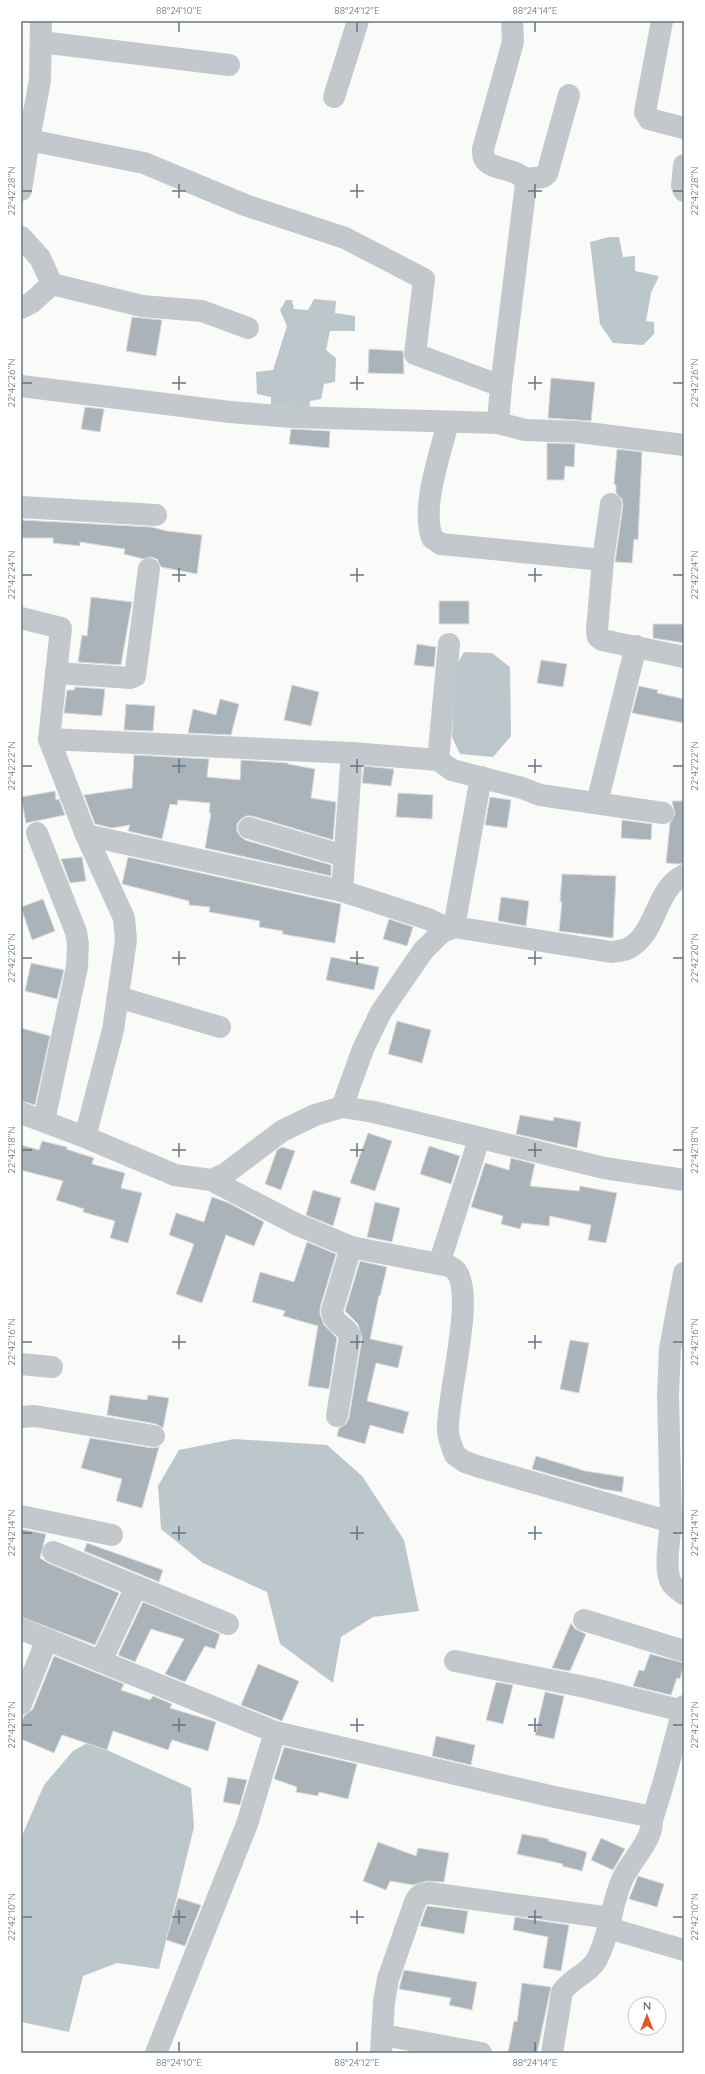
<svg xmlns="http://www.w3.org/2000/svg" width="705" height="2074" font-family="Quicksand,sans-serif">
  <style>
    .water { fill: #bbc7cb }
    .building { fill: #aab3b9; stroke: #dcdcda }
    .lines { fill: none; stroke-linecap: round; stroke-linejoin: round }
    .minor { stroke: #c3c8cc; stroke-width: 22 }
    .tertiary { stroke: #c3c8cc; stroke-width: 22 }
    .ticks { fill: none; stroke: #657683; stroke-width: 1.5 }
    .neatline { fill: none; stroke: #657683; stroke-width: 1.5 }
    .ticks-label { font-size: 10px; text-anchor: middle; fill: #657683 }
  </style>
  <rect width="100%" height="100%" fill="#fafaf8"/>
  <g class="water">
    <path d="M609 237H619L623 257 635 256V271L659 276 651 293 646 321 654 322V334L643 345 613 343 600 324 590 242Z"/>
    <path d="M314 299 336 301 335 313 355 316V331H330L326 350 336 358 335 382 324 384 321 399 310 401 309 412 271 407V397L257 394 256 372 273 370 287 326 280 310 286 300H292L294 309 308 310Z"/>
    <path d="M464 652 492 653 510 667 511 736 493 757 460 754 452 737 456 666Z"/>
    <path d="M234 1439 327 1445 362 1476 404 1540 419 1611 373 1617 341 1637 333 1683 280 1644 267 1592 203 1563 161 1529 158 1486 179 1450Z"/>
    <path d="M89 1742 191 1788 194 1827 159 1969 117 1963 83 1976 69 2032 21 2022V1838L44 1785 73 1751Z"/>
  </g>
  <g class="building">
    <path d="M132 317 162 320 156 356 126 351Z"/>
    <path d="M369 349 403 351 404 374 368 373Z"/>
    <path d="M551 378 595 382 591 421 548 418Z"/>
    <path d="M85 407 104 409 100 432 81 429Z"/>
    <path d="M291 429 330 431 329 448 289 444Z"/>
    <path d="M547 443 575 444 574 467 565 466 564 480H547Z"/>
    <path d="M617 449 642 452 638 540 634 539 632 563 615 562 623 505 622 499 616 493V485L614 484Z"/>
    <path d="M21 520 151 527 167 531 202 535 197 574 161 567 157 559 151 557 143 559 124 554 125 549 80 542V546L53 543V538H21Z"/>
    <path d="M91 597 132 602 121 665 78 662 82 635 87 636Z"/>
    <rect x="439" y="601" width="30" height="23"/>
    <path d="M653 624H684V643L653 638Z"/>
    <path d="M417 644 436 647 434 667 414 665Z"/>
    <path d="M541 660 567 664 563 687 537 683Z"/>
    <path d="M292 685 319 692 311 726 284 720Z"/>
    <path d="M639 686 658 690 657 693 684 699V723L632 713Z"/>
    <path d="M75 687 105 689 102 716 64 713 67 690H74Z"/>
    <path d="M220 699 239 704 231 735 188 733 193 709 216 715Z"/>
    <path d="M126 704 155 706 153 731 124 730Z"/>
    <path d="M134 755 209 759 207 777 240 780 241 760 288 763V764L315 769 311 798 336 802 333 840 252 816H246L241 819 237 824V831L240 836 245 840 331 865V876L205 848 211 813H209L210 803 178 800 177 805 170 804 162 839 128 831 130 825 112 828 95 824 84 795 132 788Z"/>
    <path d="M364 766 394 769 391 786 362 783Z"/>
    <path d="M55 791 56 800 59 799 65 815 26 823 21 797Z"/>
    <path d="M398 793 433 795 432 819 396 817Z"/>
    <path d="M490 797 511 800 507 828 485 825Z"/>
    <path d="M672 801H684V863L679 864 666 863 670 823 675 814Z"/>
    <path d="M622 820 652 824 651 840 621 838Z"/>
    <path d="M82 857 86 881 70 883 61 859Z"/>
    <path d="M128 857 341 904 335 943 282 934 283 931 259 927 260 921 209 912 210 907 189 905V901L122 884Z"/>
    <path d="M562 874 616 876 613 938 559 931 562 902H560Z"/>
    <path d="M501 897 529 901 526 926 498 921Z"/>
    <path d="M43 899 55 931 32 940 21 907Z"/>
    <path d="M389 919 413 927 407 946 383 939Z"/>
    <path d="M331 957 379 967 374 990 326 980Z"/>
    <path d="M31 963 64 970 57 999 25 991Z"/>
    <path d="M397 1021 431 1030 422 1063 388 1054Z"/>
    <path d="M21 1028 50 1036 35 1105 21 1101Z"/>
    <path d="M520 1115 553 1121 554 1117 581 1122 577 1148 516 1134Z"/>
    <path d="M368 1133 392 1141 375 1191 350 1183Z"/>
    <path d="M42 1141 67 1147 66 1149 94 1158 92 1164 125 1173 121 1188 142 1193 128 1243 110 1238 115 1221 83 1212 84 1209 56 1200 63 1181 21 1170V1145L39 1150Z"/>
    <path d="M429 1146 460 1156 451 1184 420 1174Z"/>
    <path d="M282 1147 295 1151 281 1190 265 1184 277 1150Z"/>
    <path d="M511 1158 535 1164 530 1186 579 1191 580 1186 617 1193 606 1243 588 1240 591 1225 550 1216 549 1226 522 1223 520 1229 501 1224 503 1216 471 1207 485 1163 509 1170Z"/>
    <path d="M313 1190 341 1198 333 1226 306 1215Z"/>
    <path d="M212 1197 229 1203 264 1222 254 1246 226 1235 202 1303 176 1294 194 1244 169 1235 176 1213 204 1222Z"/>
    <path d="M375 1202 400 1208 392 1242 367 1237Z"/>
    <path d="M307 1242 336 1254 320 1308V1314L324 1325 337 1338 329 1389 308 1386 318 1326 283 1316 285 1311 252 1302 260 1272 294 1282Z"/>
    <path d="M360 1261 387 1267 380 1296 379 1295 370 1339 403 1346 398 1368 376 1363 367 1401 409 1412 403 1434 370 1425 365 1444 337 1436 339 1428 346 1424 349 1418 362 1338 358 1324 345 1311Z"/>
    <path d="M570 1340 589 1343 579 1393 560 1389Z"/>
    <path d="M110 1395 147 1400 148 1395 169 1398 163 1428 156 1424 107 1415Z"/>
    <path d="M90 1438 152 1448 159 1447 142 1508 116 1501 122 1479 81 1468Z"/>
    <path d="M536 1456 585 1471 624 1477 622 1492 602 1489 532 1469Z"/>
    <path d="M21 1529 46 1534 40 1558 48 1563 119 1593 95 1645 21 1617Z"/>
    <path d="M87 1543 163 1570 159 1582 84 1551Z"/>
    <path d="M143 1602 220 1634 215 1649 205 1646 185 1682 165 1674 184 1639 151 1629 135 1662 118 1655Z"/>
    <path d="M571 1623 575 1629 586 1634 570 1671 552 1668Z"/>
    <path d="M650 1654 684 1663 680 1679 677 1678 671 1695 633 1686 639 1670 644 1671Z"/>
    <path d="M54 1656 124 1684 121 1690 150 1700 153 1696 172 1704 170 1708 216 1722 208 1751 172 1740 168 1750 113 1731 107 1750 62 1735 54 1753 21 1739V1724L24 1716 33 1709Z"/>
    <path d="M258 1664 299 1681 282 1721 241 1705Z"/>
    <path d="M496 1682 513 1685 503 1724 486 1720Z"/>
    <path d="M545 1692 564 1696 554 1739 535 1735Z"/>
    <path d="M436 1736 475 1745 471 1765 432 1756Z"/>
    <path d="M284 1747 357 1764 348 1799 319 1792 318 1796 296 1792 297 1787 274 1779Z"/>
    <path d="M228 1777 247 1780 240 1805 223 1802Z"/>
    <path d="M522 1834 549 1839 548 1841 587 1852 582 1871 562 1866 563 1864 517 1854Z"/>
    <path d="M601 1838 625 1849 613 1870 591 1860Z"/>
    <path d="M378 1842 416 1856 418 1848 449 1853 444 1882 427 1881 413 1885 390 1881 386 1890 363 1881Z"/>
    <path d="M638 1876 664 1884 657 1907 629 1899Z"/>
    <path d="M178 1898 201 1905 185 1946 166 1940Z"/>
    <path d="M427 1906 468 1911 464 1934 420 1926Z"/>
    <path d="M515 1917 569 1925 561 1971 543 1968 548 1937 513 1930Z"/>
    <path d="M404 1970 477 1982 472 2010 449 2005 451 1998 399 1989Z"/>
    <path d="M522 1983 551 1987 537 2053H508L514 2021 517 2022Z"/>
  </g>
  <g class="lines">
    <g class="minor">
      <path d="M512 21 513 42 483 149C483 151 483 156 484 158 492 173 522 166 526 184L501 386 498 423 525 430 579 432 684 445"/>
      <path d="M662 21 645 112 649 119 684 128"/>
      <path d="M41 42 229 65"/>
      <path d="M334 97 358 21"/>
      <path d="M21 140H29L40 80 41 21"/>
      <path d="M684 165 682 186 684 191"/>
      <path d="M525 179 543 177 547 174 569 95"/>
      <path d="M21 190 29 140 144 163 245 205 345 238 424 279 415 354 501 386"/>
      <path d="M21 237 40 258 52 284 31 303 21 308"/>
      <path d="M52 284 142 306 202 311 248 328"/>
      <path d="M21 386 230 412 292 417 498 423"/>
      <path d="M448 422C440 456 421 505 432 538L441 544 603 560"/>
      <path d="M611 504 603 560 597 630 598 637 602 640 684 657"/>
      <path d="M21 507 156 515"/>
      <path d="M21 618 61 628 49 739"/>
      <path d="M56 673 131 678 135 676 149 569"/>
      <path d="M352 753 438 760 452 770 522 788 540 795 663 813"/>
      <path d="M438 760 449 644"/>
      <path d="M597 803 636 646"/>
      <path d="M249 828 344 856"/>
      <path d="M37 833 76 932 78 944 77 967 44 1121"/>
      <path d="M86 835 342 891"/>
      <path d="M454 927 481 777"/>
      <path d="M118 997 220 1027"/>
      <path d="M342 1107 363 1049 381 1012 423 951 442 932 454 927 611 952C617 951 624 951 629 948 658 932 654 890 684 875"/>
      <path d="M85 1137 113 1030 126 940 124 918 86 835 49 739 352 753 342 891 428 919 449 929"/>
      <path d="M211 1180 296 1224 351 1247 449 1266C451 1267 455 1269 456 1271 476 1295 446 1399 448 1432 449 1440 452 1447 455 1455L465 1462 483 1468 671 1522C670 1538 663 1571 672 1584 675 1588 680 1591 684 1594"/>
      <path d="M439 1264 479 1139"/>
      <path d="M21 1364 52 1367"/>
      <path d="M337 1416 350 1336C346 1324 334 1326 332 1311L351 1247"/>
      <path d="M21 1417 35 1416 154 1436"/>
      <path d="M21 1516 112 1535"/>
      <path d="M684 1522H671L668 1395 670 1349 684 1273"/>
      <path d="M53 1552 228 1624"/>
      <path d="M584 1620 684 1651"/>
      <path d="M101 1661 136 1587"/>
      <path d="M455 1661 590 1688 683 1711"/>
      <path d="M21 1704 47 1639"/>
      <path d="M652 1820 664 1781 684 1706"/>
      <path d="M608 1928 684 1950"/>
      <path d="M383 2035 481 2053"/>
      <path d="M156 2053 247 1824 275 1732"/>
      <path d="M381 2053 384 2002 388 1979 415 1902C418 1895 421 1894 429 1893L611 1918"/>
    </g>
    <g class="tertiary">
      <path d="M21 1113 85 1137 175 1175 211 1180 225 1174 282 1131 315 1115 342 1107 374 1112 604 1168 684 1180"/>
      <path d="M21 1629 275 1732 550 1796 648 1816 652 1820C653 1841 630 1861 622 1880 611 1905 610 1934 597 1959 589 1974 571 1978 562 1992L552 2053"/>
    </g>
  </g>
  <path class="ticks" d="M179 22V32M357 22V32M535 22V32M179 184V198M357 184V198M535 184V198M22 191H32M172 191H186M350 191H364M528 191H542M673 191H683M179 376V390M357 376V390M535 376V390M22 383H32M172 383H186M350 383H364M528 383H542M673 383H683M179 568V582M357 568V582M535 568V582M22 575H32M172 575H186M350 575H364M528 575H542M673 575H683M179 759V773M357 759V773M535 759V773M22 766H32M172 766H186M350 766H364M528 766H542M673 766H683M179 951V965M357 951V965M535 951V965M22 958H32M172 958H186M350 958H364M528 958H542M673 958H683M179 1143V1157M357 1143V1157M535 1143V1157M22 1150H32M172 1150H186M350 1150H364M528 1150H542M673 1150H683M179 1335V1349M357 1335V1349M535 1335V1349M22 1342H32M172 1342H186M350 1342H364M528 1342H542M673 1342H683M179 1526V1540M357 1526V1540M535 1526V1540M22 1533H32M172 1533H186M350 1533H364M528 1533H542M673 1533H683M179 1718V1732M357 1718V1732M535 1718V1732M22 1725H32M172 1725H186M350 1725H364M528 1725H542M673 1725H683M179 1910V1924M357 1910V1924M535 1910V1924M22 1917H32M172 1917H186M350 1917H364M528 1917H542M673 1917H683M179 2042V2052M357 2042V2052M535 2042V2052"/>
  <rect width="705" height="2074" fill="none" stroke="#ffffff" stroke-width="44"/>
  <g transform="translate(647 2016)"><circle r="19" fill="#ffffff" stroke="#c1c8cd"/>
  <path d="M0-3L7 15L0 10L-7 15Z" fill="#e4572e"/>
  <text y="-6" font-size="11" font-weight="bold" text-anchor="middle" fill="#657683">N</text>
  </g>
  <rect x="22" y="22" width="661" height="2030" class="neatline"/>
  <g class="ticks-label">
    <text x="179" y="14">88°24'10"E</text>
    <text x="357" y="14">88°24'12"E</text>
    <text x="535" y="14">88°24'14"E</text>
    <text transform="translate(11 191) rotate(-90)" y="4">22°42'28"N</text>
    <text transform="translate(694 191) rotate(-90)" y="4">22°42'28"N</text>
    <text transform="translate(11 383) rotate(-90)" y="4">22°42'26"N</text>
    <text transform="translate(694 383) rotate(-90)" y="4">22°42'26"N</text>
    <text transform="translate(11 575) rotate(-90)" y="4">22°42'24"N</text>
    <text transform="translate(694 575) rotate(-90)" y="4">22°42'24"N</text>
    <text transform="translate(11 766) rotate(-90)" y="4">22°42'22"N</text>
    <text transform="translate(694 766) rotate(-90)" y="4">22°42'22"N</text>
    <text transform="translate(11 958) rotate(-90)" y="4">22°42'20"N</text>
    <text transform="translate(694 958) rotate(-90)" y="4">22°42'20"N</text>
    <text transform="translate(11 1150) rotate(-90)" y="4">22°42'18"N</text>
    <text transform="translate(694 1150) rotate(-90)" y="4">22°42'18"N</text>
    <text transform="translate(11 1342) rotate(-90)" y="4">22°42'16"N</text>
    <text transform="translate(694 1342) rotate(-90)" y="4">22°42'16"N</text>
    <text transform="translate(11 1533) rotate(-90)" y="4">22°42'14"N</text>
    <text transform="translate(694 1533) rotate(-90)" y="4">22°42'14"N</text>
    <text transform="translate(11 1725) rotate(-90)" y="4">22°42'12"N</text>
    <text transform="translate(694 1725) rotate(-90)" y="4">22°42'12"N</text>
    <text transform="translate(11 1917) rotate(-90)" y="4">22°42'10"N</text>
    <text transform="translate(694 1917) rotate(-90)" y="4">22°42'10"N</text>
    <text x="179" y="2066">88°24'10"E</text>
    <text x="357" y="2066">88°24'12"E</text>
    <text x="535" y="2066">88°24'14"E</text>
  </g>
</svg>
